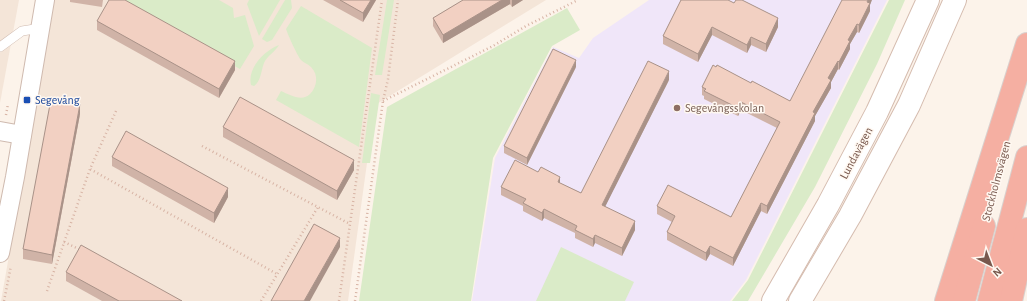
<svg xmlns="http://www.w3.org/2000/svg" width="1027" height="301" font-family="'Alegreya Sans',sans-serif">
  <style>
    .residential { fill: #f4e5d8 }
    .education { fill: #f0e6f9 }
    .green { fill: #daebc8 }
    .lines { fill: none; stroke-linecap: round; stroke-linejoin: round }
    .service-casing { stroke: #cfbaaf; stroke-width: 10 }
    .minor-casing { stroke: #cfbaaf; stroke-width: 20 }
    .secondary-casing { stroke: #d5bcaf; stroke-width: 24 }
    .motorway-casing { stroke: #d9d0cd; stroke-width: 24 }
    .path { stroke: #d7b3a4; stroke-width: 2.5; stroke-dasharray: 1 3; stroke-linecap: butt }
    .service { stroke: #fff; stroke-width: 9 }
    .minor { stroke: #fff; stroke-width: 18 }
    .secondary { stroke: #fff; stroke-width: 22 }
    .motorway { stroke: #f5afa2; stroke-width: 22 }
    .wall { fill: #d0b3a7 }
    .shaded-wall { fill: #a99288 }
    .building { fill: #f2d0c2; stroke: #a99288 }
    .transit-dot { fill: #1a4fb4; stroke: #fff8f1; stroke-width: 1.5 }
    .education-dot { fill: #8d6e63; stroke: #fff8f1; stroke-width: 1.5 }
    .labels { text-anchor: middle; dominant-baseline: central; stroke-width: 3; stroke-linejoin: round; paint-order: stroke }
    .transit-label { font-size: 12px; fill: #164399; stroke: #fff8f1; text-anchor: start }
    .education-label { font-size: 12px; fill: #785e54; stroke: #fff8f1; text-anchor: start }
    .street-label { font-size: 12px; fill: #78584d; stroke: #fff8f1 }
  </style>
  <rect width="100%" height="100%" fill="#fcf3ea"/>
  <g class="residential">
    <path d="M0 0H19L0 103Z"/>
    <path d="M54 0H546L375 105 348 301H1Z"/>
  </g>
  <path class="education" d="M649 0H887L746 280 730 301H472L495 158 553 47 579 58 593 38Z"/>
  <g class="green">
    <path d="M113 0H219L233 8 234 18 245 15 254 46 240 69Z"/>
    <path d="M249 0H280L259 36 247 4Z"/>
    <path d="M285 0H291L292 8 272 40 267 42 262 39Z"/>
    <path d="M387 0H394L382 75H375Z"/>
    <path d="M889 0H905L877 64 815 187 748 301H732L748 280Z"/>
    <path d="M301 6 372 48 359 147 276 100 281 91C290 95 302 102 310 94 317 87 319 75 311 67 308 64 304 63 301 60 297 55 288 35 286 29Z"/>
    <path d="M567 8 580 30 552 46 493 158 471 301H359L387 107Z"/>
    <path d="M279 45C275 52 267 56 264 63 261 71 261 81 254 86L251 85C247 68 264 51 279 45Z"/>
    <path d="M371 93 380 95 370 163H362Z"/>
    <path d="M561 247 634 282 625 301H536Z"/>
  </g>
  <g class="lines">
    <g class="service-casing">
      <path id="service" d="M0 47 22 31 41 28"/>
    </g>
    <g class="minor-casing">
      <g id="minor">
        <path d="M0 131 22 135"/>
        <path d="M0 253 15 177 45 0"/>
      </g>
    </g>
    <g class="secondary-casing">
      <g id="secondary">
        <path d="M773 301 828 205 877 112 928 0"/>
        <path d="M800 301 850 216 909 105 955 0"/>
      </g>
    </g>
    <g class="motorway-casing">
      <g id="motorway">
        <path d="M946 301 1027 44"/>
        <path d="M964 301 984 226"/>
        <path d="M989 301 1027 157"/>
        <path d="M1011 301 1027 229"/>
      </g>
    </g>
    <g class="path">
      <path d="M383 101 493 46 526 26 578 0"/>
      <path d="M116 111 90 169 277 274"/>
      <path d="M6 115 8 104"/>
      <path d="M202 146 350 224"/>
      <path d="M64 242 81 250"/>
      <path d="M47 291 90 169"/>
      <path d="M4 301 11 266"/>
      <path d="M261 301 318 207"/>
      <path d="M339 301 382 0"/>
      <path d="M355 301 383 101 388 79 398 0"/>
    </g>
    <use href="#service" class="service"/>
    <use href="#minor" class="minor"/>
    <use href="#secondary" class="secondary"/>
    <use href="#motorway" class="motorway"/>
  </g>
  <g class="wall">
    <path d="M70 0H103L102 7 70 2Z"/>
    <path d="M323 0H376L363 22Z"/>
    <path d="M462 0H523L512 7 510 4 443 43 433 26V18L462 1Z"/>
    <path d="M681 0 778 27 766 52 751 45 747 53 712 35 698 62 663 44V36Z"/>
    <path d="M870 5V11L859 33 857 32 850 44V49L839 70 838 69 831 82V88L815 116V121L767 214 761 211 733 266 710 254 706 261 667 240V232L672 222 657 214V206L731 217 777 128 741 110 738 116 704 99V96L702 95V87L751 83 790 101Z"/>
    <path d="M97 21 235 70 219 98 97 30Z"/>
    <path d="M576 67 527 165 504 153V146Z"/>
    <path d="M669 80 605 206 635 230 622 256 595 243 593 247 575 238V233L544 218 542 221 523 211V206L501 195V187L560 183 581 193Z"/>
    <path d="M80 114 52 264 23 259V249Z"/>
    <path d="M223 127 354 170 337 200 223 137Z"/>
    <path d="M112 157 228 197 214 223 112 166Z"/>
    <path d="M66 272 182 301H102L66 281Z"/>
  </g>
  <g class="shaded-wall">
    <path d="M371 0H376L363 22V13Z"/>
    <path d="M502 0H510V4L443 43V35Z"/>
    <path d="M512 0H523L512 7Z"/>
    <path d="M868 0H872L870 5V11L859 33V25Z"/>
    <path d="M778 18V27L766 52V44Z"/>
    <path d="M857 24V32L850 44V49L839 70V62L848 40Z"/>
    <path d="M712 27V35L698 62V54Z"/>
    <path d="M751 37V45L747 53V45Z"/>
    <path d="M576 60V67L527 165V158Z"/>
    <path d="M235 61V70L219 98V89Z"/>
    <path d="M838 61V69L831 82V88L815 116V121L767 214V206L828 78Z"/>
    <path d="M669 71V80L602 213V205Z"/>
    <path d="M741 102V110L738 116V108Z"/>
    <path d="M80 104V114L52 264V255Z"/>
    <path d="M354 160V170L337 200V191Z"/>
    <path d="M560 177V185L558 182Z"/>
    <path d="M228 188V197L214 223V213Z"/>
    <path d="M761 203V211L733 266V258Z"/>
    <path d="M544 209V218L542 221V213Z"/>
    <path d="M635 221V230L622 256V248Z"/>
    <path d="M595 235V243L593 247V239Z"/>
    <path d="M340 238V247L310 301H304Z"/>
    <path d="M710 246V254L706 261V253Z"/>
  </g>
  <g class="building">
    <path d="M109 0H125L235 61 219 89 97 21Z"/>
    <path d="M340 0H371L363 13Z"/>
    <path d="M463 0H502L443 35 433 18Z"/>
    <path d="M681 0H728L734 3 736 0H742L778 18 766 44 751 37 747 45 712 27 698 54 663 36Z"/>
    <path d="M842 0H868L867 2 870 3 859 25 857 24 848 40 850 41 839 62 838 61 828 78 831 80 813 112 815 113 767 206 761 203 733 258 710 246 706 253 667 232 675 216 657 206 668 185 731 217 780 122 741 102 738 108 704 91 706 89 702 87 713 65 716 67 717 65 751 83 752 81 790 101Z"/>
    <path d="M553 49 576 60 527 158 504 146Z"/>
    <path d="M648 61 669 71 602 205 635 221 622 248 595 235 593 239 575 230 577 226 544 209 542 213 523 203 526 199 501 187 515 160 538 172 541 167 560 177 558 182 581 193Z"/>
    <path d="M240 97 354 160 337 191 223 127Z"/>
    <path d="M51 99 80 104 52 255 23 249Z"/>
    <path d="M126 131 228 188 214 213 112 157Z"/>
    <path d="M314 224 340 238 304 301H271Z"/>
    <path d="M81 245 182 301H119L66 272Z"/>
  </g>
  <rect class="transit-dot" x="23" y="96" width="8" height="8" rx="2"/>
  <circle class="education-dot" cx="677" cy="108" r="4"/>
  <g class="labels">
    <g class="transit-label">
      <text x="35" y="100">Segevång</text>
    </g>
    <g class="education-label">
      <text x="685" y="108">Segevångsskolan</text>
    </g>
    <g class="street-label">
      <text transform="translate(856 153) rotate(-62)">Lundavägen</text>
      <text transform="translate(996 181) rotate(-75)">Stockholmsvägen</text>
    </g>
  </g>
  <g transform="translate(991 265) rotate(138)" stroke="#fff8f1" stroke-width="3" paint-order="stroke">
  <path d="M0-3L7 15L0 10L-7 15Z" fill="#78584d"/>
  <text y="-6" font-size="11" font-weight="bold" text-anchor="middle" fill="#78584d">N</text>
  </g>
</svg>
